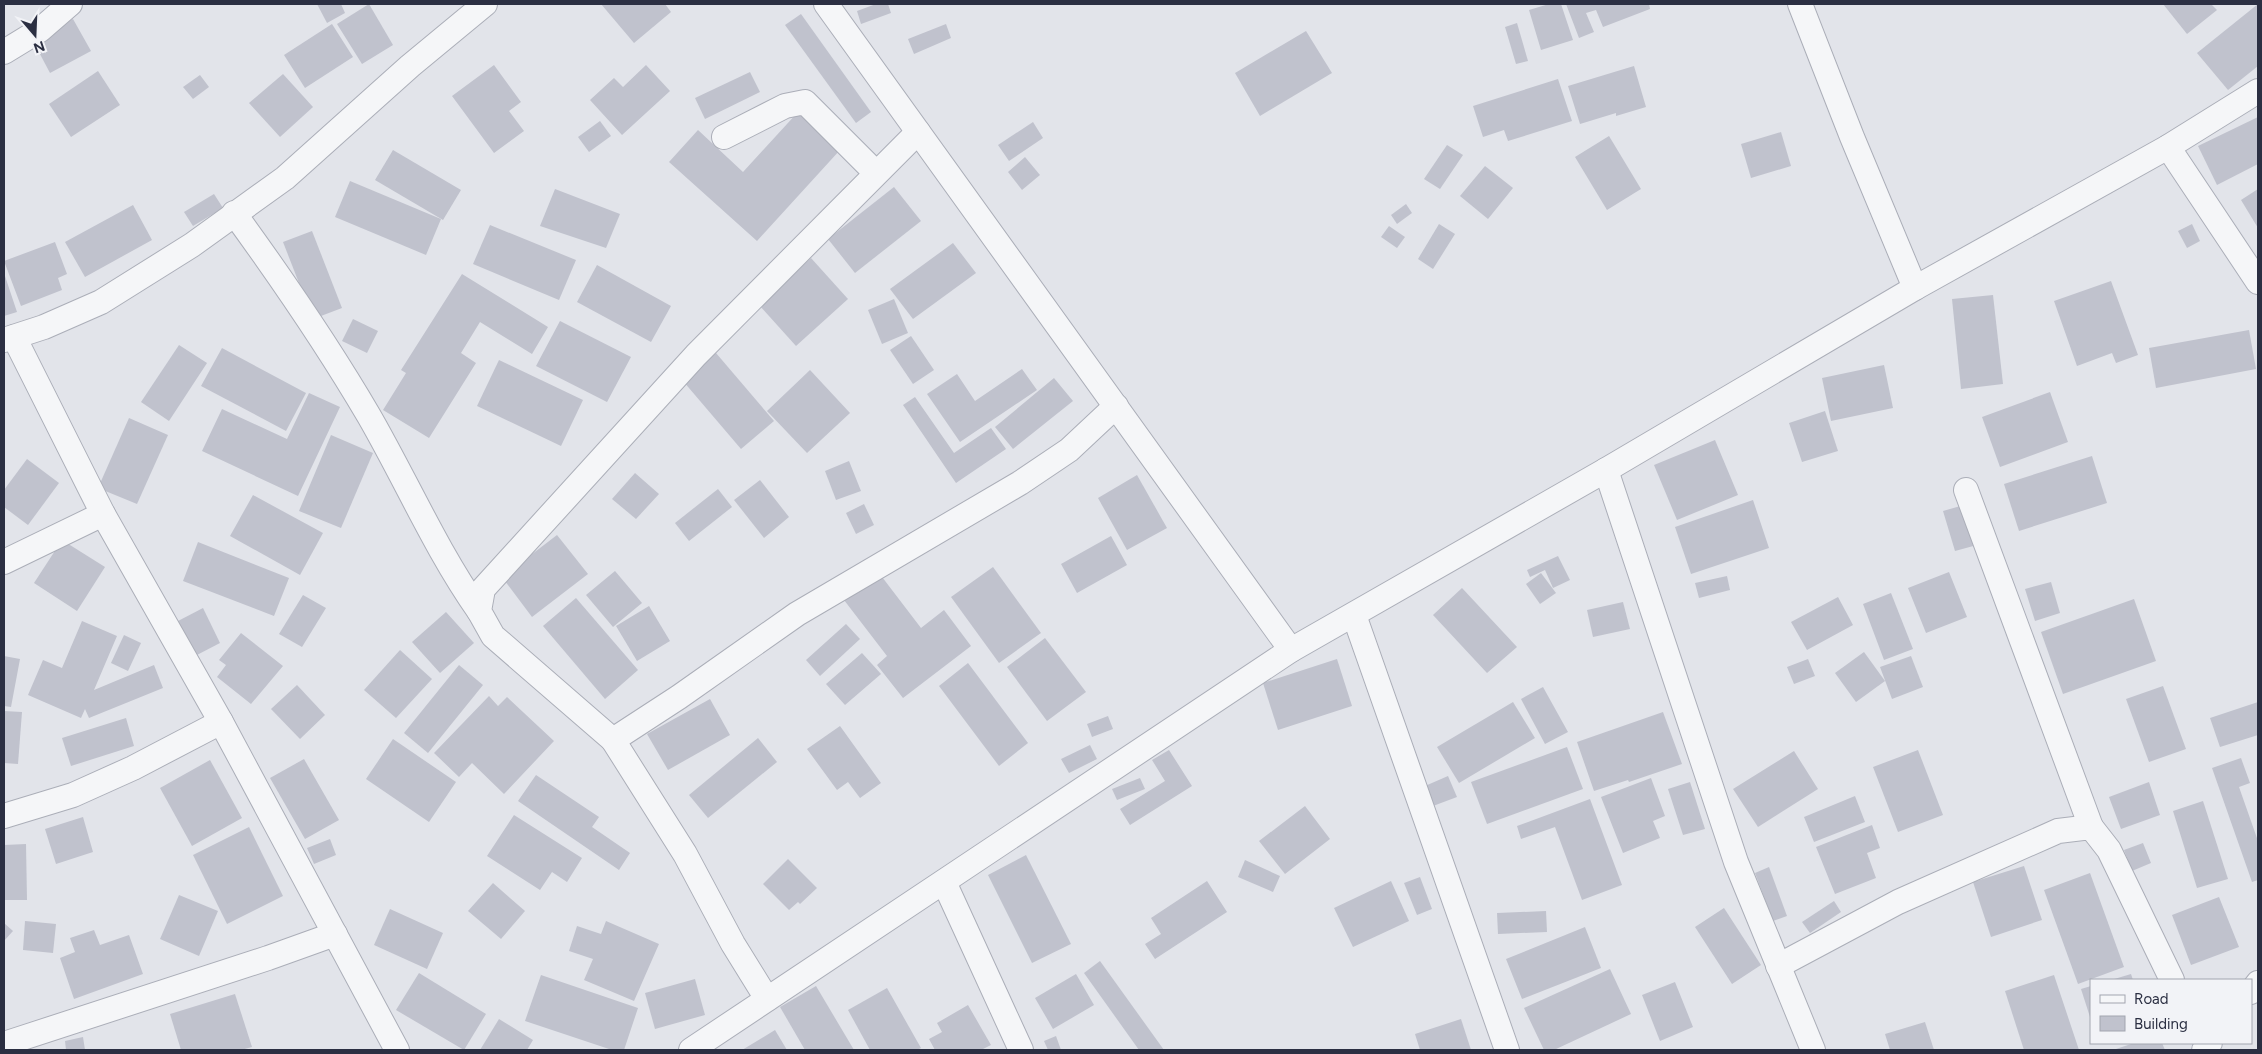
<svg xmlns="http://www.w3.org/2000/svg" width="2262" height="1054" font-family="Figtree,sans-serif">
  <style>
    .building { fill: #c0c2cd }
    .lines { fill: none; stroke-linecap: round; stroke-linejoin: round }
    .minor-casing { stroke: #abaeb8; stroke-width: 26 }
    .minor { stroke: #f5f6f8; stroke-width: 24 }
  </style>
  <rect width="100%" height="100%" fill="#e2e4ea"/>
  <g class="building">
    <path d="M317 4H341L345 13 327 23Z"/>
    <path d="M369 4 393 45 362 64 337 24Z"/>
    <path d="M601 4H665L671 12 634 43Z"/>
    <path d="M876 4H888L891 13 861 24 857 11Z"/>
    <path d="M1549 4H1561L1573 40 1541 50 1529 10Z"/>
    <path d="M1566 4H1649L1650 9 1603 27 1596 10 1586 13 1594 32 1579 38Z"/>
    <path d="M2163 4H2211L2217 10 2187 34Z"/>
    <path d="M2258 4V66L2228 90 2197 53Z"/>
    <path d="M801 14 871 112 856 123 785 25Z"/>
    <path d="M73 19 91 51 50 73 33 41Z"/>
    <path d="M1517 23 1528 61 1516 64 1505 27Z"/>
    <path d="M332 24 353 57 305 88 284 55Z"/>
    <path d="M946 24 951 38 914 54 908 39Z"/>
    <path d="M1306 31 1332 73 1260 116 1235 73Z"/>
    <path d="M494 65 521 102 509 111 524 131 494 153 452 96Z"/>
    <path d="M646 65 670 91 622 135 590 100 614 78 623 87Z"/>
    <path d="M1634 66 1646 107 1616 116V113L1580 124 1568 86Z"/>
    <path d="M98 71 120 105 71 137 49 104Z"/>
    <path d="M750 72 760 92 705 119 695 98Z"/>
    <path d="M283 74 313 107 280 137 249 103Z"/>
    <path d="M200 75 209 87 193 99 183 87Z"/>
    <path d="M1558 79 1572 121 1508 141 1504 130 1483 137 1473 106Z"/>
    <path d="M798 112 840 150 757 241 669 162 698 130 743 172Z"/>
    <path d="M2258 117V164L2217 185 2198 146Z"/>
    <path d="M600 121 611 136 589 152 578 137Z"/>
    <path d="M1033 122 1043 138 1009 161 998 145Z"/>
    <path d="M1781 132 1791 166 1751 178 1741 144Z"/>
    <path d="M1609 136 1641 189 1607 210 1575 157Z"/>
    <path d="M1447 145 1463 155 1440 189 1424 179Z"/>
    <path d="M393 150 461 190 443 220 375 180Z"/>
    <path d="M1025 157 1040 175 1022 190 1008 172Z"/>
    <path d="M1485 166 1513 188 1488 219 1460 196Z"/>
    <path d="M350 181 441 219 426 255 335 217Z"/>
    <path d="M894 187 921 221 855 273 828 239Z"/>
    <path d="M555 189 620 214 606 248 540 226Z"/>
    <path d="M2258 189V228L2241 200Z"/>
    <path d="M214 194 223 208 193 226 184 212Z"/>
    <path d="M1406 204 1412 213 1397 224 1391 215Z"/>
    <path d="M133 205 152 240 85 277 65 242Z"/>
    <path d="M1439 224 1455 234 1433 269 1418 259Z"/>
    <path d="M2192 224 2200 241 2187 248 2178 231Z"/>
    <path d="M490 225 576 260 559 300 473 264Z"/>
    <path d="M1389 226 1405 237 1397 248 1381 237Z"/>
    <path d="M312 231 342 308 313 319 283 242Z"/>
    <path d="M55 242 67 274 58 278 62 290 21 306 4 261Z"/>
    <path d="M953 243 976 273 913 319 890 289Z"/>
    <path d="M811 258 848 299 796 346 759 305Z"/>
    <path d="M597 265 671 306 651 342 577 302Z"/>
    <path d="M4 273 17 312 4 316Z"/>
    <path d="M462 274 548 327 532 354 480 322 461 353 476 363 429 438 383 410 406 373 401 370Z"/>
    <path d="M2111 281 2138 355 2116 363 2112 353 2077 366 2054 301Z"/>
    <path d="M1993 295 2003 384 1961 389 1952 299Z"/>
    <path d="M894 299 908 333 882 344 868 310Z"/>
    <path d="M353 319 378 331 367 353 342 341Z"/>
    <path d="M560 321 631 357 607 402 536 366Z"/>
    <path d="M2249 330 2256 369 2156 388 2149 348Z"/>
    <path d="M911 336 934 370 913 384 890 350Z"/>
    <path d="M179 345 207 363 169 421 141 402Z"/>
    <path d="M222 348 306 393 286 431 201 386Z"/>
    <path d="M716 353 774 421 741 449 683 381Z"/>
    <path d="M499 360 583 400 561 446 477 406Z"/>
    <path d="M1884 365 1893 408 1831 421 1822 378Z"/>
    <path d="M1022 369 1037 390 960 442 927 394 957 374 975 401Z"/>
    <path d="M810 370 850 413 807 453 767 411Z"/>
    <path d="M1054 378 1073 401 1013 449 995 427Z"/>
    <path d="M2050 392 2068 442 2000 467 1982 417Z"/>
    <path d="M309 393 340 407 298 496 202 451 222 409 287 439Z"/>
    <path d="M915 397 954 453 991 428 1006 449 956 483 903 405Z"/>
    <path d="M1825 411 1838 451 1802 462 1789 423Z"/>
    <path d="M129 418 168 435 137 504 98 488Z"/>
    <path d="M331 435 373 453 341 528 299 511Z"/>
    <path d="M1715 440 1738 495 1677 520 1654 465Z"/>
    <path d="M2092 456 2107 503 2019 531 2004 484Z"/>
    <path d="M27 459 59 483 28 525 4 507V490Z"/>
    <path d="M849 461 861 491 836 500 825 471Z"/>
    <path d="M635 473 659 494 636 519 612 499Z"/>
    <path d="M1137 475 1167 528 1127 550 1098 498Z"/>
    <path d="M760 480 789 517 764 538 734 500Z"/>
    <path d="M718 489 732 507 689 541 675 523Z"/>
    <path d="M253 495 323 533 300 575 230 536Z"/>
    <path d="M1753 500 1769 548 1691 574 1675 527Z"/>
    <path d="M864 504 874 525 856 534 846 513Z"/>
    <path d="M1964 505 1977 545 1955 551 1943 511Z"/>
    <path d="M557 535 588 574 532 617 502 577Z"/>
    <path d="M1111 536 1127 565 1077 593 1061 564Z"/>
    <path d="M62 540 105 567 77 611 34 583Z"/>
    <path d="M198 542 289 578 274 616 183 581Z"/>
    <path d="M1558 556 1570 580 1553 588 1545 570 1530 577 1527 570Z"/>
    <path d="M993 567 1041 633 999 663 951 597Z"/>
    <path d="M615 571 642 603 613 627 586 595Z"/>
    <path d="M1949 572 1967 617 1926 633 1908 588Z"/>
    <path d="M879 573 921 628 944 610 971 646 903 698 877 665 887 656 844 600Z"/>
    <path d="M1541 573 1556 593 1540 604 1526 584Z"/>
    <path d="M1727 576 1730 590 1699 598 1695 583Z"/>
    <path d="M2051 582 2060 613 2035 621 2025 589Z"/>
    <path d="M1462 588 1517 647 1487 673 1433 615Z"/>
    <path d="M1891 593 1913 649 1884 660 1863 604Z"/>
    <path d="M303 595 326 608 302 647 279 634Z"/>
    <path d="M1838 597 1853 625 1807 650 1791 622Z"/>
    <path d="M576 598 638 670 605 699 543 626Z"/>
    <path d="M2134 599 2156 661 2063 694 2041 632Z"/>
    <path d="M1623 602 1630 629 1593 637 1587 610Z"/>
    <path d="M649 606 670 641 637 661 616 626Z"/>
    <path d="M203 608 220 643 195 656 178 621Z"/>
    <path d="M446 612 474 643 440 673 412 642Z"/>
    <path d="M82 621 117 636 94 690 154 665 163 688 89 718 85 709 81 718 28 695 43 660 62 668Z"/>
    <path d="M846 624 860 639 820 676 806 660Z"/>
    <path d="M241 633 283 666 251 704 217 677 226 665 219 660Z"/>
    <path d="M124 635 141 643 128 671 111 663Z"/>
    <path d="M1045 638 1086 692 1047 721 1007 667Z"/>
    <path d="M400 650 432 679 396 718 364 690Z"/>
    <path d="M1864 652 1885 681 1856 702 1835 673Z"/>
    <path d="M862 653 881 674 845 705 826 684Z"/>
    <path d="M4 656 20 659 11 707 4 706Z"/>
    <path d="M1911 656 1923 687 1892 699 1880 667Z"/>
    <path d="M1337 659 1352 706 1278 730 1263 683Z"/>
    <path d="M1808 659 1815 676 1794 684 1787 667Z"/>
    <path d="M968 663 1028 743 999 766 939 686Z"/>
    <path d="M459 665 483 685 428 753 404 733Z"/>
    <path d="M297 685 325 715 300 739 271 709Z"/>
    <path d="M2163 686 2186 749 2149 762 2126 699Z"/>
    <path d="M1543 687 1568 732 1545 744 1521 699Z"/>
    <path d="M489 696 498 706 507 697 554 741 504 794 472 763 459 777 434 753Z"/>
    <path d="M710 699 730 735 668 770 647 734Z"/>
    <path d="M1513 702 1535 738 1459 783 1437 747Z"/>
    <path d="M2258 702V735L2220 747 2210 718Z"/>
    <path d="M4 711 22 712 18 764 4 763Z"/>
    <path d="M1663 712 1682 764 1629 782 1628 780 1594 791 1577 742Z"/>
    <path d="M1108 716 1113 729 1092 737 1087 724Z"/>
    <path d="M126 718 134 746 71 766 62 738Z"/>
    <path d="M840 726 881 783 860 798 848 782 837 790 807 749Z"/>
    <path d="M758 738 777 762 708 818 689 795Z"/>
    <path d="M393 739 456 782 429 822 366 779Z"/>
    <path d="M1090 745 1097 759 1069 773 1061 759Z"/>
    <path d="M1567 747 1583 789 1487 824 1471 782Z"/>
    <path d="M1169 750 1192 786 1130 825 1120 809 1165 781 1152 760Z"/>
    <path d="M1918 750 1943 815 1898 832 1873 767Z"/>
    <path d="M1794 751 1818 789 1758 827 1733 789Z"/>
    <path d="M2241 758 2250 783 2239 787 2258 841V880L2252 882 2212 768Z"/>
    <path d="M304 759 339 820 305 839 270 778Z"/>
    <path d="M210 760 242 818 192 846 160 788Z"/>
    <path d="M536 775 599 817 592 827 630 853 619 870 518 801Z"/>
    <path d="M1448 776 1457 797 1433 806 1425 786Z"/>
    <path d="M1140 778 1145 789 1117 800 1112 789Z"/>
    <path d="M1651 778 1665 816 1653 821 1660 838 1623 853 1601 797Z"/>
    <path d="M1690 782 1705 829 1683 835 1668 789Z"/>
    <path d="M2149 782 2160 815 2121 829 2109 797Z"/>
    <path d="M1855 796 1865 822 1814 842 1804 817Z"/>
    <path d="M1590 799 1622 885 1582 900 1555 827 1521 839 1517 826Z"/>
    <path d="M2203 801 2228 879 2197 888 2173 811Z"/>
    <path d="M1305 806 1330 839 1285 874 1259 841Z"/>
    <path d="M514 815 582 858 567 882 552 872 540 890 487 856Z"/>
    <path d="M83 817 93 852 56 864 45 829Z"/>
    <path d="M1872 825 1880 848 1867 853 1876 878 1835 894 1816 847Z"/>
    <path d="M249 827 283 896 227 924 193 855Z"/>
    <path d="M330 839 336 855 314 864 307 848Z"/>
    <path d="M2143 843 2151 863 2132 871 2124 850Z"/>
    <path d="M26 844 27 900H4V845Z"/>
    <path d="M1026 855 1071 944 1032 963 988 875Z"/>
    <path d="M788 859 817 888 800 904 798 902 789 910 763 884Z"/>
    <path d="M1245 860 1280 876 1273 892 1238 877Z"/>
    <path d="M2024 866 2042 920 1991 937 1973 882Z"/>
    <path d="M1769 867 1787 916 1773 921 1755 873Z"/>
    <path d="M2090 873 2124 967 2078 984 2044 890Z"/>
    <path d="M1420 877 1432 909 1417 915 1404 883Z"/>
    <path d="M1207 881 1227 912 1155 959 1145 944 1161 934 1151 918Z"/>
    <path d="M1391 881 1409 921 1353 947 1334 908Z"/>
    <path d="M493 883 525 911 501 939 468 911Z"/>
    <path d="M179 895 218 911 199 956 160 939Z"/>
    <path d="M2219 897 2239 947 2191 965 2172 915Z"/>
    <path d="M1834 901 1841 912 1810 933 1802 922Z"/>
    <path d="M1724 908 1761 965 1732 984 1695 927Z"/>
    <path d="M390 909 443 933 427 969 374 945Z"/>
    <path d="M1546 911 1547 932 1498 934 1497 913Z"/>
    <path d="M25 921 56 924 53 953 23 950Z"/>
    <path d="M606 921 659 944 634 1001 584 980 593 959 569 951 577 926 601 934Z"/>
    <path d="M4 923 13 931 4 941Z"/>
    <path d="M1585 927 1601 968 1522 999 1506 959Z"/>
    <path d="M94 930 100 945 129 935 143 974 74 999 60 958 75 952 70 938Z"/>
    <path d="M1100 961 1164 1050H1139L1084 973Z"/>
    <path d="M1610 969 1631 1014 1554 1050H1544L1524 1008Z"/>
    <path d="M419 973 486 1014 464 1050 396 1010Z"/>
    <path d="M1076 974 1094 1005 1053 1029 1035 998Z"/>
    <path d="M2131 974 2133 980H2111Z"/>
    <path d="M541 975 638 1008 624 1050H612L525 1021Z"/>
    <path d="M2054 975 2079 1050H2024L2005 991Z"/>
    <path d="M695 979 705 1015 655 1029 645 993Z"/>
    <path d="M1675 982 1693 1027 1660 1041 1642 995Z"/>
    <path d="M816 986 854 1050H805L780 1007Z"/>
    <path d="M2091 986V1017H2090L2081 989Z"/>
    <path d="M887 988 921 1048 917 1050H870L848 1010Z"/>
    <path d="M235 994 252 1047 241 1050H181L170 1014Z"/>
    <path d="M968 1005 991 1045 981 1050H935L929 1039 942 1032 937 1023Z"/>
    <path d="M499 1019 533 1040 527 1050H480Z"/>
    <path d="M1461 1019 1471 1050H1420L1415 1034Z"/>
    <path d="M1925 1022 1934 1050H1890L1885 1034Z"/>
    <path d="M775 1030 787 1050H742Z"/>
    <path d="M1056 1036 1061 1050H1048L1044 1041Z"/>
    <path d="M83 1037 85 1050H66L65 1041Z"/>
    <path d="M2134 1043H2162L2165 1050H2113Z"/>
  </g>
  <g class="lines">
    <g class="minor-casing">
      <g id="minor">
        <path d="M826 4 1291 650"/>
        <path d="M1800 4 1852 137 1915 288"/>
        <path d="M4 52 40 30 70 4"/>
        <path d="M918 132 696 355 483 589 479 611 493 636 613 740 679 697 797 614 1020 483 1069 450 1116 406"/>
        <path d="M724 137 785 106 805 102 876 173"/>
        <path d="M2168 147 2258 282"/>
        <path d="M234 213C282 279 328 346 369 416 406 480 436 550 479 611"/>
        <path d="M14 337 103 514 221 722 397 1050"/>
        <path d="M4 340 44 327 101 302 192 245 285 178 410 66 485 4"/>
        <path d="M1606 470 1736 862 1813 1050"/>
        <path d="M1966 490 2091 827"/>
        <path d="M4 562 103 514"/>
        <path d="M1354 615 1507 1050"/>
        <path d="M613 740 685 854 733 944 767 999"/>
        <path d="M4 816 73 795 133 768 221 722"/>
        <path d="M944 882 1021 1050"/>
        <path d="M1778 966 1898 902 2058 831 2091 827 2109 850 2172 980"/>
        <path d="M2251 992 2258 983"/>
        <path d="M4 1044 268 958 335 934"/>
        <path d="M691 1050 1291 650 1606 470 1915 288 2168 147 2258 91"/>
        <path d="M2204 1050 2210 1043"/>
      </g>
    </g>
    <use href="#minor" class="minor"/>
  </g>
  <rect width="2262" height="1054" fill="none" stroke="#2b2f42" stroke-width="10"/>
  <rect x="2090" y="979" width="162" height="65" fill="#f2f3f7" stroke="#a2a5af"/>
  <rect x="2100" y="995" width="25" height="8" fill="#f5f6f8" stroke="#a2a5af"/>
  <text x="2134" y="1004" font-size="15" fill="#2b2f42">Road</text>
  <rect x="2100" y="1016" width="25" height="15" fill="#c0c2cd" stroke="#a2a5af"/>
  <text x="2134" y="1029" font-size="15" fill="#2b2f42">Building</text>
  <g transform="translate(35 35) rotate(161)" stroke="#f2f3f7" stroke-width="4" paint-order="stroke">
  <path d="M0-4L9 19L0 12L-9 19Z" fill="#2b2f42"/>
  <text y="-8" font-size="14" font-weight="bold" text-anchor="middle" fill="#2b2f42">N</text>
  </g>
</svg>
